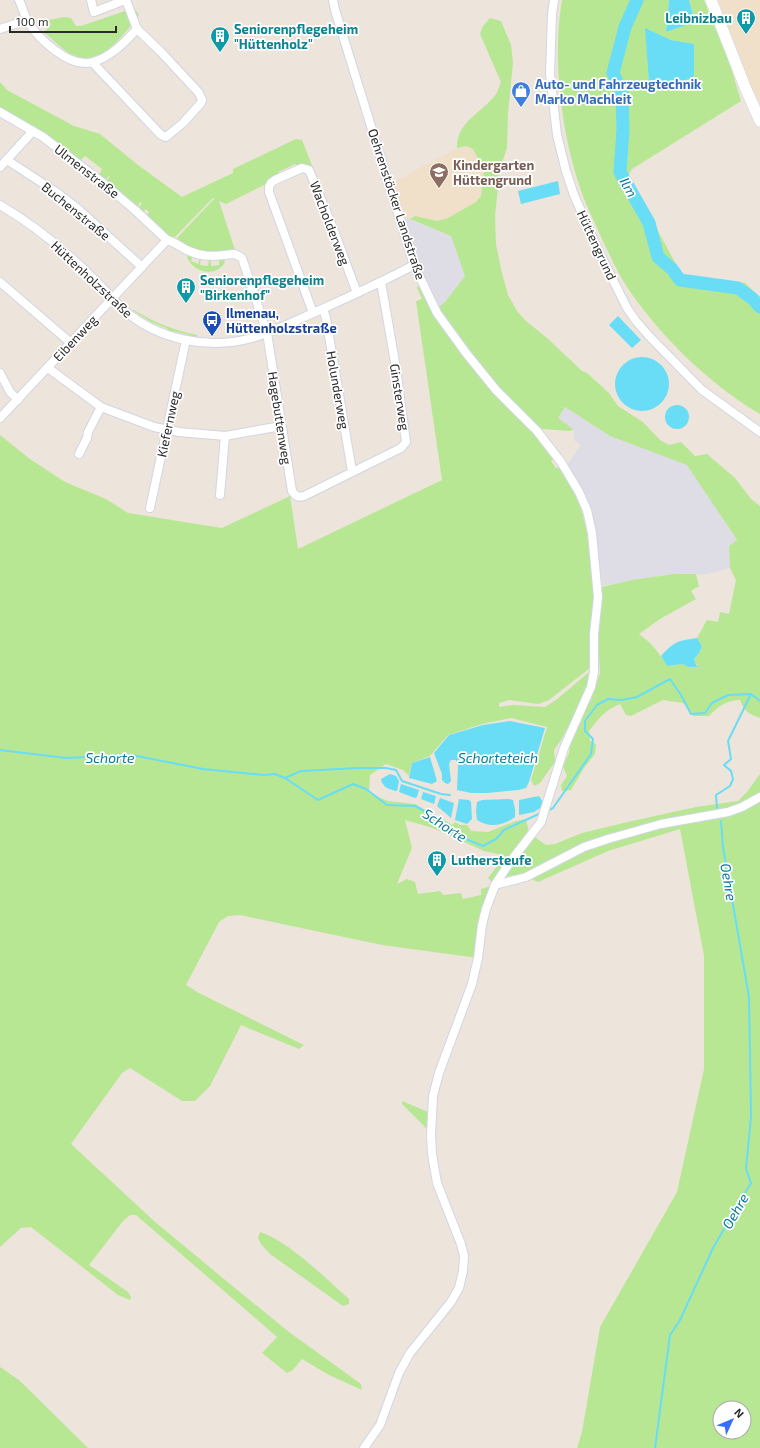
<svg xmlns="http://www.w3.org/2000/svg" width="760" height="1448" font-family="'Exo 2',sans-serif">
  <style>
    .industrial { fill: #dedce5 }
    .education { fill: #f0e0c9 }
    .green { fill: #b8e794; fill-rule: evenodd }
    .water { fill: #68ddf5 }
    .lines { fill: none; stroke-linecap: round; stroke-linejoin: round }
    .stream { stroke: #68ddf5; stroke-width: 2 }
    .river { stroke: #68ddf5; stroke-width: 13 }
    .minor-casing { stroke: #d0d6e4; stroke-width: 10 }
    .secondary-casing { stroke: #d0d6e4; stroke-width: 12 }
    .minor { stroke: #fff; stroke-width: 8 }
    .secondary { stroke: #fff; stroke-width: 11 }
    .labels { text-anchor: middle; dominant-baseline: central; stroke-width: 3.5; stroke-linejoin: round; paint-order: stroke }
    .culture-label { font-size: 13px; font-weight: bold; fill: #0d838f; stroke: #fff; text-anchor: start }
    .shop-label { font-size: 13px; font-weight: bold; fill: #366cbe; stroke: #fff; text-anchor: start }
    .education-label { font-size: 13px; font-weight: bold; fill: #785e54; stroke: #fff; text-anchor: start }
    .street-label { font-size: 13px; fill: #2a2a2a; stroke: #fff }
    .transit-label { font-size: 13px; font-weight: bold; fill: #164399; stroke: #fff; text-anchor: start }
    .water-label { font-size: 14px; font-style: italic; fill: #067ba2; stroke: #fff }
  </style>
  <rect width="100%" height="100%" fill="#ede4db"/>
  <g class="industrial">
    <path d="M404 217 451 236 465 276 445 302 438 308 421 270 411 243Z"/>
    <path d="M565 407 610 436 688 465 737 541 729 546 730 568 707 574H674L632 580 603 586 596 546 567 465 581 445 574 440V431L558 418Z"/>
  </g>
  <g class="education">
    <path d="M716 0H760V100L757 101Z"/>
    <path d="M466 146 473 149 484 170 481 196 476 202 448 218 437 221 415 216 410 219 404 217 394 182 457 148Z"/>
  </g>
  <g class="green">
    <path d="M562 0H669L666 32 695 22 689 0H704L730 65 741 101 632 169 628 176 682 275 745 283 760 297V414C709 384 660 336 627 287 617 272 610 255 602 239 597 228 592 217 587 206 563 148 551 62 562 0ZM646 29 671 40 693 44 649 82Z"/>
    <path d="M134 8 139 15C124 34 100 70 70 54 61 48 52 39 44 32L51 25 49 20 64 17 71 18 76 26H81Z"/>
    <path d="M490 18 501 21 511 45 513 63 508 113 507 148 500 169 495 216 496 244 501 269 508 295 517 311 526 321 546 337 582 371 587 373 609 393 618 406 643 422 660 440 669 445 681 442 695 456 707 454 735 478 751 499 760 506V718C749 714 744 711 740 700 725 701 719 706 709 716H694L683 703 663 700 631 716 626 715 620 704C604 711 599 718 589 731L590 741 596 744 595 754 584 768 571 790 562 791 561 785 567 776 563 766 569 753 571 742 579 720 591 700 600 673 598 636 602 587 632 580 674 574H696L699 586 691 591 696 599 660 619 639 634C651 642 660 654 667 666L683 664 697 665 694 659 699 653 702 646 697 638 707 620 718 622 720 612 729 614 736 580 730 568 729 546 737 540 687 465 610 436 565 407 558 418 573 429 570 431 542 429 511 402 485 371 445 316 438 308 445 302 465 276 451 236 410 219 415 216 437 221 448 218 476 202 481 196 484 170 473 149 466 146 457 148C456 122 482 113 496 94 498 91 499 86 501 82L480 34 483 26Z"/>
    <path d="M0 82 7 90 74 126 100 134 138 165 182 197 233 173V169L296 139 302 140 313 168 299 167 295 164 278 172 281 176 270 182 226 204 219 201 235 250C213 256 199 253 179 242L177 238 214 199 213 198 175 237 168 236 146 216 149 212 146 209 142 213 138 209 142 203 140 202 137 208 106 181 110 176H109L105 180 99 175 102 169 85 156 80 161 0 109Z"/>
    <path d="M189 254 193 255 191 261 198 264 200 258H201L200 265 208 266 209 259H211V266L219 265V259H224L225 262C216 278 193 273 187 257Z"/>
    <path d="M420 282 444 327 481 379 498 398 535 433 554 457 553 460 551 461 556 468 560 467 577 499 582 512 587 533 594 600 590 668 549 700 538 704 509 700 499 703V707L513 705 545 707 556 700 588 673 591 676 585 694 561 740 554 750 555 762 540 783 534 786 531 780 547 727 511 718 482 724 448 735 430 756 412 763 409 776 403 770 386 764 370 775 369 793 388 801 415 804 453 825 455 822 460 825H467L471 831 488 832 516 821 526 819 529 833 546 845 555 844 582 833 632 821 696 807 738 801 747 792 760 774V1448H577L582 1432 600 1327 677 1192 704 1069V956L680 829 608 851 538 882 526 877 495 885 478 958 382 945 240 915 228 916 219 922 186 985 199 993 304 1045 299 1049 241 1025 210 1086 195 1101H182L130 1068 122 1073 71 1144 154 1221 230 1284 289 1332 361 1384 362 1390 329 1375 302 1359 293 1370 287 1373 262 1353 277 1337 136 1215H130L123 1221 89 1265 128 1292 131 1297 130 1300 118 1295 31 1227 21 1228 0 1247V435L30 459 65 482 106 499 128 513 222 528 290 496 298 549 442 480 416 301 422 299 417 288ZM405 820 433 828 484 851 498 854V865L488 878 495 885 481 889V895L463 899 461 893 443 895 440 891 418 894 415 882 407 879 397 884 412 848ZM720 1408H744V1432H720Z"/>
    <path d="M132 310H134C155 323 173 330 197 335V337L193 336V338L190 337V335L172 331V333L168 331V329L151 322Z"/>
    <path d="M402 1101 428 1112 427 1129 402 1104Z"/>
    <path d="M260 1232C290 1242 325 1278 349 1299V1304L343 1306 270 1254 261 1244 258 1238Z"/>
    <path d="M0 1367 19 1380 88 1448H0Z"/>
  </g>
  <g class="water">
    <path d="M669 0H689L695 22 666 32Z"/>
    <path d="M645 28 671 40 694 44V76L674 86 649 82Z"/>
    <path d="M558 181 560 194 521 204 518 191Z"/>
    <path d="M618 316 641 340 632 348 609 325Z"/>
    <circle cx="642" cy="384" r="27"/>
    <circle cx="677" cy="417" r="12"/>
    <path d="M697 638 702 646 699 653 694 659 697 667H688L683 664 667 666 661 656C667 649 675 641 685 640 689 639 693 639 697 638Z"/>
    <path d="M510 721 545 728 529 782 526 788 518 790 487 793H471L457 790 458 766 456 760H451L449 764 451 781 448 784 445 783 442 780V774L434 753 449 735 483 725Z"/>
    <path d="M430 757 437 781 432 784 409 778 412 763Z"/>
    <path d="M390 774 396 776 399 781 397 791C389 790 382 787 381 779Z"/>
    <path d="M401 784 419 790 417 797 415 798 399 792Z"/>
    <path d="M423 792 436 796 434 804 421 799Z"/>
    <path d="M539 796 543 802V806L534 812 519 815V800Z"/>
    <path d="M440 798 454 803 451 818 437 806Z"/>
    <path d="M459 799 469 800 471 802 472 819 467 824 455 820Z"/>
    <path d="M509 799 513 800 515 809V817C503 826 489 828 477 820L476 811 477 802 482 800Z"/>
  </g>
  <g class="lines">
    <g class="stream">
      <path d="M0 750 66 758 132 755 203 769 264 775 275 774 285 778 318 800 353 784 366 789 387 805 415 806 439 819 458 836 483 846 496 839 504 830 541 813"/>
      <path d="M285 778 301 771 358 768H386L396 770 402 781 441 794 450 795"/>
      <path d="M717 808 716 795 730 786 733 779 731 771 724 765 731 759 728 741 751 694"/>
      <path d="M547 811 553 808 591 754 593 739 585 731V721L597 705 608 699 622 700 637 697 670 679 681 695 691 714 705 713 712 703 728 695 751 694 760 701"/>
      <path d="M655 1448 670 1335 680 1320 713 1248 751 1183 746 1169 751 1116 749 997 723 847 721 821"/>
    </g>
    <path class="river" d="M637 0 625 27 613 73 622 93 623 130 620 172 649 223 658 257 672 269 680 280 738 288 753 299 760 307"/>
    <g class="minor-casing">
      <g id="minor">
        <path d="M19 0C22 6 24 14 27 20 38 39 70 69 93 62 111 57 125 42 137 29"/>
        <path d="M91 0 94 12 125 0"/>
        <path d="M333 0 335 10 414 265 437 313 466 353 496 390 537 431 561 462 579 492 587 510 592 533 598 597 594 634V672L591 687 564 748 541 822 510 862 495 885 486 909 482 925 478 958 472 984 439 1073 433 1096 431 1135 432 1154 437 1183 461 1244 464 1256 463 1271 459 1288 451 1302 410 1353 399 1373 380 1425 364 1448"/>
        <path d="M554 0 552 14 550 74 557 135 566 171 574 195 598 250 627 308 636 321 649 336 702 390 760 432"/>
        <path d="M0 29 27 20"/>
        <path d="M93 63 161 135 166 137 183 123 201 103 202 100 199 93 161 52 137 29 126 0"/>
        <path d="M0 112 43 137 103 183 136 211 167 240"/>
        <path d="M7 160 56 192 78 209 142 267"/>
        <path d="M0 167 33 131"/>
        <path d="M0 205C34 225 67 252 95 280 105 290 114 301 124 310 158 340 209 350 252 338 276 331 299 319 322 309 353 295 384 281 414 265"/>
        <path d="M167 240C175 242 182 248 189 251 207 259 218 255 235 254L242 258 267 333 292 491C295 496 299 498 304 496L401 448 406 442 396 368 381 282"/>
        <path d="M0 282 71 343"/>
        <path d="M323 309 326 318 352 471"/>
        <path d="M313 313 269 192V187L271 183 275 180 302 168 309 170 331 223 357 293"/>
        <path d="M48 368 101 407 154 427 179 432 225 436 281 426"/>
        <path d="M0 373 10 392 18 400"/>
        <path d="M0 418 167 240"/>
        <path d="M79 454 87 438 88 432 101 407"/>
        <path d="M220 495 225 436"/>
        <path d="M150 508 186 340"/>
        <path d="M495 885 526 877 584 847 608 839 661 824 728 812 742 807 760 797"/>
      </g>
    </g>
    <g class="secondary-casing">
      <path id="secondary" d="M711 0 745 87 760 121"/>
    </g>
    <use href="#minor" class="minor"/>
    <use href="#secondary" class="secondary"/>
  </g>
  <defs>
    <g id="building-pin" transform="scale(1)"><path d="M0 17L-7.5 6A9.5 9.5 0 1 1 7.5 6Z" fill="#0f9aa8" stroke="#fff"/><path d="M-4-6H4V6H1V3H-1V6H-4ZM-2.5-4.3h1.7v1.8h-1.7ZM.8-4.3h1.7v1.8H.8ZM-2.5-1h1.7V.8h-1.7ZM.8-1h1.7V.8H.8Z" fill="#fff"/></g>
    <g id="shop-pin" transform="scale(1)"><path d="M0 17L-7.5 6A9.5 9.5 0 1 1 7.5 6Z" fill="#3f7fe0" stroke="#fff"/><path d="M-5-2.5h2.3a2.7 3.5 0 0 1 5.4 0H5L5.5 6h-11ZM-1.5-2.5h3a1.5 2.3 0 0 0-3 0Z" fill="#fff"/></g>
    <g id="school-pin" transform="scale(1)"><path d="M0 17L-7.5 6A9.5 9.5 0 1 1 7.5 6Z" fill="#8d6e63" stroke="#fff"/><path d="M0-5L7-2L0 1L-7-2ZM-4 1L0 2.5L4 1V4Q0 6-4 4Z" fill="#fff"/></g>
    <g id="bus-pin" transform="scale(1)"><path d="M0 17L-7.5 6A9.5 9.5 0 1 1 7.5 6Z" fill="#1a4fb4" stroke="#fff"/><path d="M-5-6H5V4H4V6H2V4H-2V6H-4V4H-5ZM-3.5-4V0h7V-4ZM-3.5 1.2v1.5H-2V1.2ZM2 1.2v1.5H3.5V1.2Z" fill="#fff"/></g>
  </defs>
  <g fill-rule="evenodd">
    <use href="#building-pin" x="746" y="18"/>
    <use href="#building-pin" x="220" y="36"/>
    <use href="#shop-pin" x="521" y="91"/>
    <use href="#school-pin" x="439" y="172"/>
    <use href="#building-pin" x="186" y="287"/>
    <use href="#bus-pin" x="212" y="320"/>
    <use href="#building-pin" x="437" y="860"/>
  </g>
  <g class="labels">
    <g class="culture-label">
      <text x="732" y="18" text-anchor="end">Leibnizbau</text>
      <text x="234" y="29">Seniorenpflegeheim<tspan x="234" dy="15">"Hüttenholz"</tspan></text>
      <text x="200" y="280">Seniorenpflegeheim<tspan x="200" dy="15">"Birkenhof"</tspan></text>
      <text x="451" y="860">Luthersteufe</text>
    </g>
    <g class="shop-label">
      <text x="535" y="84">Auto- und Fahrzeugtechnik<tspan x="535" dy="15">Marko Machleit</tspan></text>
    </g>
    <g class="education-label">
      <text x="453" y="165">Kindergarten<tspan x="453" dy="15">Hüttengrund</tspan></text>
    </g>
    <g class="street-label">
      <text transform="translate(87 171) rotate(38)">Ulmenstraße</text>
      <text transform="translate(397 204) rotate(72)">Oehrenstöcker Landstraße</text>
      <text transform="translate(76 211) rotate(39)">Buchenstraße</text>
      <text transform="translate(330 223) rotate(69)">Wacholderweg</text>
      <text transform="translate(597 245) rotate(65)">Hüttengrund</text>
      <text transform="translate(92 279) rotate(43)">Hüttenholzstraße</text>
      <text transform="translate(75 338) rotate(-47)">Eibenweg</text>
      <text transform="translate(338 390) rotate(80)">Holunderweg</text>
      <text transform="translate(400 397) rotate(81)">Ginsterweg</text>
      <text transform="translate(280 418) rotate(81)">Hagebuttenweg</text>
      <text transform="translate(168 424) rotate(-78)">Kiefernweg</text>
    </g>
    <g class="transit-label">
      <text x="226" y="313">Ilmenau,<tspan x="226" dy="15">Hüttenholzstraße</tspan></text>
    </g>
    <g class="water-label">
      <text transform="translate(629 187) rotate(61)">Ilm</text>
      <text x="110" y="757">Schorte</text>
      <text x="498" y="757">Schorteteich</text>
      <text transform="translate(445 825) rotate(33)">Schorte</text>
      <text transform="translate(729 882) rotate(80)">Oehre</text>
      <text transform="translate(735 1211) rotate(-60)">Oehre</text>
    </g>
  </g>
  <g transform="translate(732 1420) rotate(46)"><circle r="19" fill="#ffffff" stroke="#aaaaaa"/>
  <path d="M0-3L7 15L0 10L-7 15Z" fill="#366eff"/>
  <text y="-6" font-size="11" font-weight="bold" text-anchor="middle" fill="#2a2a2a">N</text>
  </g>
  <path d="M10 26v6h106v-6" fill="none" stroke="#2a2a2a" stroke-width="2"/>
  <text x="16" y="26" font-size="12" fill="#2a2a2a" stroke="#ffffff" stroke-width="3" paint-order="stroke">100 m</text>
</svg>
